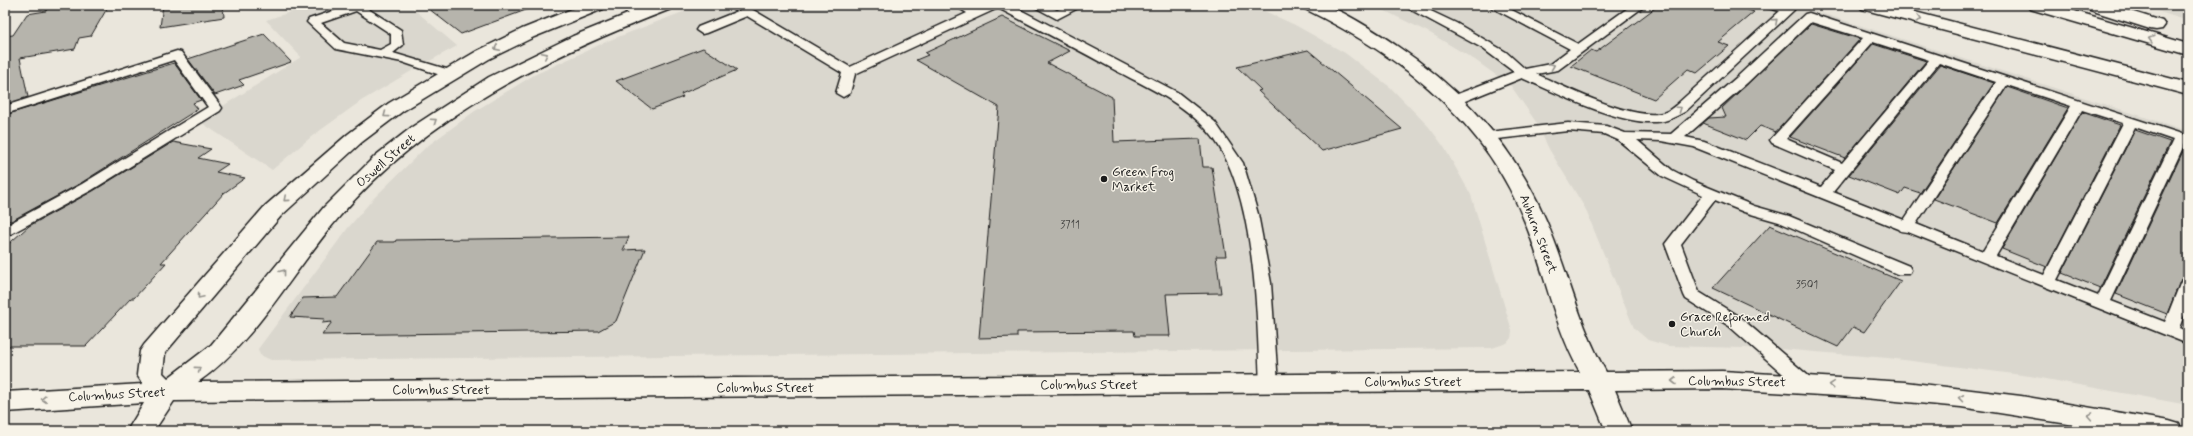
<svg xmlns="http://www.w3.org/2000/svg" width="2193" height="436" font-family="Mynerve,sans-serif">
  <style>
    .built { fill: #dad7ce }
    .building { fill: #b6b4ac; stroke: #1c1c1c }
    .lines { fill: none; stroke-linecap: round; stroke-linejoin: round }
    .lane-casing { stroke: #1c1c1c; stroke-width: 3 }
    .street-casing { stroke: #1c1c1c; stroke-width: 3 }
    .secondary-casing { stroke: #1c1c1c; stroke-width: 3 }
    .highway-casing { stroke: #1c1c1c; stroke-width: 3 }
    .lane { fill: #f7f3e8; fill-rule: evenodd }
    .street { fill: #f7f3e8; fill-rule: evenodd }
    .secondary { fill: #f7f3e8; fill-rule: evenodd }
    .highway { fill: #f7f3e8; fill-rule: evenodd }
    .oneway { stroke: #94928c }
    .poi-dot { fill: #1c1c1c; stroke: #f7f3e8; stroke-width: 1.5 }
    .labels { text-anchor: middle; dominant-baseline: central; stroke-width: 3; stroke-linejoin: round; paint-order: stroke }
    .number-label { font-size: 11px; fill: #424240 }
    .street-label { font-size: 13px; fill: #1c1c1c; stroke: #f7f3e8 }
    .poi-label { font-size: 13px; fill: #1c1c1c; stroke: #f7f3e8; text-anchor: start }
  </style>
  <rect width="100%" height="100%" fill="#eae6dc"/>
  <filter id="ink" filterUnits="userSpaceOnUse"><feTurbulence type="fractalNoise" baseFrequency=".025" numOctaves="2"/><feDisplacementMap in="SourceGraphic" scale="8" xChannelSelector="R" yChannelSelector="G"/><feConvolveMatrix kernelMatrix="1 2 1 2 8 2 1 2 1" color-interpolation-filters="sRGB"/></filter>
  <g filter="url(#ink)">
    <g class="built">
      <path d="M312 5H409L457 46 408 73 361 101 311 137 272 170 199 121 301 57 266 20Z"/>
      <path d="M701 5H1251L1295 25 1345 53 1390 87 1429 127 1444 147 1471 195 1512 331 1511 338 1507 343 1492 348 271 360 260 355 258 349 348 228 372 200 426 147 475 111 534 75 610 40Z"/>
      <path d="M1373 5H1796L2188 131V405L2030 376 1888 358 1780 349 1668 346 1648 340 1634 328 1585 208 1549 149 1536 122 1511 86 1475 60 1430 33Z"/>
      <path d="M2138 5H2188V21Z"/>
    </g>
    <g class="building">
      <path d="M50 5H109L91 36 79 38 75 49 20 58 28 97 5 104V36L13 35 27 14 46 11Z"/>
      <path d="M163 5H223L224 17 160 27Z"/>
      <path d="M424 5H533L534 7 461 34Z"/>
      <path d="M1659 5H1733L1754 12 1718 42 1729 46 1697 73 1688 69 1654 99 1571 66 1591 50 1596 52Z"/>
      <path d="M1002 17 1070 51 1047 63 1112 97 1114 142 1200 139 1203 167H1212L1226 256H1216L1221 293 1166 294 1170 336H1135L1134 331 1017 332V337L979 338 999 107 916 60 928 55 925 53Z"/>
      <path d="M1811 24 1860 39 1776 132 1760 126 1746 140 1703 123 1709 118 1726 117 1722 108Z"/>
      <path d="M264 34 291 62 239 80 244 85 215 95 188 59Z"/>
      <path d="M1873 44 1926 61 1845 158 1790 137Z"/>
      <path d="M703 48 737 70 681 94 683 97 652 109 616 81Z"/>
      <path d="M1308 50 1402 129 1322 151 1258 91 1261 90 1237 67Z"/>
      <path d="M174 63 201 100 193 103 198 109 81 183 11 221 5 220V115Z"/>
      <path d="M1940 65 1994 83 1920 193 1905 188 1900 195 1849 175Z"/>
      <path d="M2007 87 2068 108 1998 223 1934 199Z"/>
      <path d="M2082 112 2120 125 2047 267 2002 249Z"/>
      <path d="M2135 130 2170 142 2100 288 2062 273Z"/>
      <path d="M173 142 211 149 198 158 228 164 216 172 245 178 224 193 161 263H166L134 298H131L86 346H5V247L29 226 93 191Z"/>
      <path d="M2185 147 2188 148V278L2181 279 2167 314 2116 294Z"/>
      <path d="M1770 225 1901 281 1864 332 1853 327 1838 347 1713 288Z"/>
      <path d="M629 237 623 250 645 249 616 321 598 331 322 335 332 322 322 323 325 319 290 317 303 298 337 297 377 242H395L396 240Z"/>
    </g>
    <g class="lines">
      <g class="lane-casing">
        <g id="lane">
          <path d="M351 5H362L401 30 403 45 393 53 453 71 455 74 449 78 402 62 336 49 307 22 309 19ZM356 11 391 34V44L380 50 344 43 321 23Z"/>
          <path d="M954 5H969L976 9 985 5H1011L1177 92 1215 122 1243 163 1258 214 1271 283 1278 384 1275 389 1269 390 1263 389 1260 384C1257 314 1256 180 1205 128 1180 101 1145 86 1113 69 1075 48 1036 28 998 8L855 74 850 93 843 97 836 93 842 73 747 16 706 33 702 34 696 30 698 27 748 7 850 67 967 13Z"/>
          <path d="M1031 5H1046L1057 10 1069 5H1084L1057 19Z"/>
          <path d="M1402 5H1418L1456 23 1506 52 1525 69 1550 64 1570 49 1487 5H1502L1578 44 1632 5H1646L1558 70 1536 74C1565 87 1632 121 1663 113 1668 112 1672 108 1676 105L1780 11 1764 7 1762 5H1782L1792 8 1794 10 1686 111C1675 117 1667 122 1655 122 1616 124 1557 93 1522 78L1460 103H1450L1448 100 1450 97 1514 72 1482 48Z"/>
          <path d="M1809 13 2188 136V144L2185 143 2111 301 2165 322 2180 284 2182 280 2188 279V305L2179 328 2188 332V344L1908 232 1901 231 1899 229 1694 147 1661 141 1637 140 1672 170 1693 181 1754 206 1789 216 1909 266 1911 270 1909 274H1897L1779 222 1744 212 1715 200 1681 244 1699 292 1741 318 1812 379 1815 384 1812 389 1806 390 1800 389 1729 326 1686 299 1684 295 1665 244 1703 195 1662 176 1618 140 1604 134 1568 131 1488 140 1481 136 1488 132 1568 123 1606 126 1625 133 1671 134 1737 77 1805 14ZM1811 22 1863 38 1770 140 1772 143 1835 170 1821 187 1704 141 1685 137 1747 83ZM1873 42 1929 60 1842 163 1786 139ZM1939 63 1996 82 1904 220 1833 192ZM2007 85 2071 106 1983 251 1916 224ZM2082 110 2123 123 2044 275 1996 256ZM2135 127 2173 140 2098 296 2057 280Z"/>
          <path d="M177 51 181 52 220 105 222 108 220 111 92 190 5 237V226L82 184 208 107 174 60 5 114V106Z"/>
        </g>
      </g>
      <g class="street-casing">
        <path id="street" d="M620 5H640L650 14 647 18C636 20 627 14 620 5Z"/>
      </g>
      <g class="secondary-casing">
        <path id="secondary" d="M582 5H606L603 9 534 37 489 59 403 111 362 142 281 216 165 353 163 373 168 378 211 345 324 207 375 156 412 127 489 77 573 36 650 5H674L671 9C548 56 427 115 340 216 294 269 255 343 198 382L1580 372C1554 326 1545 273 1526 225 1487 121 1401 56 1305 9L1302 5C1309 5 1317 4 1324 5 1339 8 1383 36 1397 46 1469 94 1524 158 1554 240 1571 284 1582 330 1606 372L1722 371 1905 382 2021 396 2169 421 2179 424 2182 431H2113L1961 407 1853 397 1722 389 1615 390 1632 431H1606L1589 390 174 401 154 431H127L144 403 5 412V392L143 384 137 375 140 351 144 345 265 206 348 134 389 103 477 51 522 29Z"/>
      </g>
      <g class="highway-casing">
        <g id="highway">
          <path d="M1859 5H1888L2188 83V95L1862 9Z"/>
          <path d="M2027 5H2054L2188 44V55L2030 9Z"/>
          <path d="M2084 5H2111L2162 21 2165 25 2162 29 2156 30 2150 29 2087 9Z"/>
        </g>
      </g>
      <use href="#lane" class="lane"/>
      <use href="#street" class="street"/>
      <use href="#secondary" class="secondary"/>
      <use href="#highway" class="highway"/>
    </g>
    <defs><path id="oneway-chevron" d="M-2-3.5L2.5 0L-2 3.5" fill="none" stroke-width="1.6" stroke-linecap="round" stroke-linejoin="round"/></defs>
    <g class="oneway">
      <use href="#oneway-chevron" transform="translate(1919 19) rotate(15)"/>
      <use href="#oneway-chevron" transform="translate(1775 21) rotate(-42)"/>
      <use href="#oneway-chevron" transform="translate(2151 39) rotate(-164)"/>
      <use href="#oneway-chevron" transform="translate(497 48) rotate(154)"/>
      <use href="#oneway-chevron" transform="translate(545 55) rotate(-27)"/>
      <use href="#oneway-chevron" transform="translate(1552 66) rotate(-21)"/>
      <use href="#oneway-chevron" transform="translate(1679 109) rotate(-35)"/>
      <use href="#oneway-chevron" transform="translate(386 115) rotate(143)"/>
      <use href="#oneway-chevron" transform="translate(434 121) rotate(-34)"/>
      <use href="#oneway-chevron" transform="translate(286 199) rotate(139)"/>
      <use href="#oneway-chevron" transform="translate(283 272) rotate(-52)"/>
      <use href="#oneway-chevron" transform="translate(200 296) rotate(130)"/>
      <use href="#oneway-chevron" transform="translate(198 369) rotate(-37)"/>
      <use href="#oneway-chevron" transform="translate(1674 381) rotate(180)"/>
      <use href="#oneway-chevron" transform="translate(1832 385) rotate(-175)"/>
      <use href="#oneway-chevron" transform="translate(1961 398) rotate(-172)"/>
      <use href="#oneway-chevron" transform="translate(44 399) rotate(177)"/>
      <use href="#oneway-chevron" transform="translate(2090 416) rotate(-170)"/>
    </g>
  </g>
  <g class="poi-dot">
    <circle cx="1104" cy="179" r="4"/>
    <circle cx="1672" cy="324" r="4"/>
  </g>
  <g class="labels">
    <g class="number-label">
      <text x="1070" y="225">3711</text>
      <text x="1807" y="285">3501</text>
    </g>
    <g class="street-label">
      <text transform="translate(386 161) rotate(-41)">Oswell Street</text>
      <text transform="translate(1538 234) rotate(69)">Auburn Street</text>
      <text x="1413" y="382">Columbus Street</text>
      <text transform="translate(1737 382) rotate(1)">Columbus Street</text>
      <text x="1089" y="385">Columbus Street</text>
      <text x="765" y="388">Columbus Street</text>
      <text x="441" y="390">Columbus Street</text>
      <text transform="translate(117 395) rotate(-3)">Columbus Street</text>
    </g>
    <g class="poi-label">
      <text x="1112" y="172">Green Frog<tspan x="1112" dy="15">Market</tspan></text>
      <text x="1680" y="317">Grace Reformed<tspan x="1680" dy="15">Church</tspan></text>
    </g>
  </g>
  <rect width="2193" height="436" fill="none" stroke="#f7f3e8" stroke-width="20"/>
  <rect x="10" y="10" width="2173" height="416" fill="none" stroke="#1c1c1c" stroke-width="1.5" filter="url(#ink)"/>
</svg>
